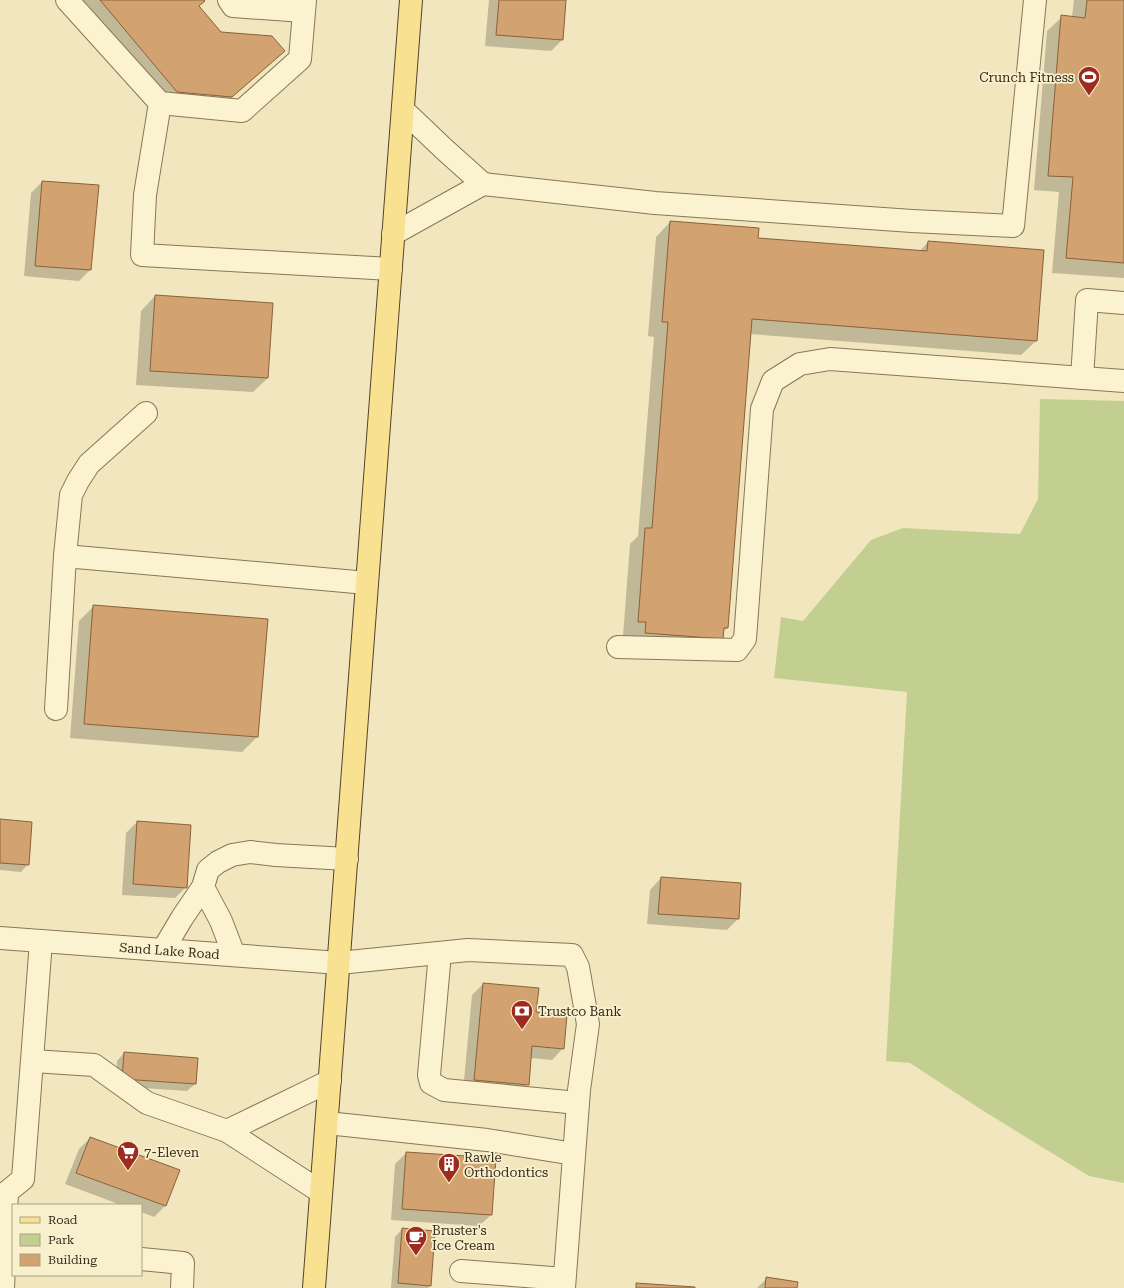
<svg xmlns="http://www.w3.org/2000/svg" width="1124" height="1288" font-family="'Roboto Serif',serif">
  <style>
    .green { fill: #c2cf90 }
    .shadow { fill: #0003 }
    .building { fill: #d2a270; stroke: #8b6139 }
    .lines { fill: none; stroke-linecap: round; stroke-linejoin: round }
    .minor-casing { stroke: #8a7655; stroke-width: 24 }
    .major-casing { stroke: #57432a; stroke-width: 24 }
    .minor { stroke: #fbf3d0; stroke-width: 22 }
    .major { stroke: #f8e291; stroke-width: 22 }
    .labels { text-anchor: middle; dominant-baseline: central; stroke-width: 3.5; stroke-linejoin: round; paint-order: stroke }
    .poi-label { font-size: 13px; fill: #382c1b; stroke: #f8f0cd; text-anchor: start }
    .street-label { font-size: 13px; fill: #382c1b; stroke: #f8f0cd }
  </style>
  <rect width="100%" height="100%" fill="#f1e6bd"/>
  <path class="green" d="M1040 399 1124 401V1183L1089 1176 982 1110 910 1063 886 1061 907 692 774 678 781 617 803 621 871 540 903 528 1020 534 1038 499Z"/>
  <g class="shadow">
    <path d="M79 0H203L198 6 221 33 284 51 220 108 166 103Z"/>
    <path d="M489 0H565L562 40 551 51 485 46Z"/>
    <path d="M1074 0H1124V278L1052 273 1059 192 1034 190 1047 31 1062 17H1072Z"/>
    <path d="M42 182 90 270 79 281 24 276 31 193Z"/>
    <path d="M670 222 757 239 919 252 928 242 1036 341 1021 355 750 334 727 628 723 631 722 639 623 636 630 544 638 536 654 337 648 336 656 237Z"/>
    <path d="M155 296 268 378 253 392 136 385 141 311Z"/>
    <path d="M94 606 266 620 257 737 242 752 70 738 79 621Z"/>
    <path d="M0 820 28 864 21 872 0 870Z"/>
    <path d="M137 822 186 887 175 898 122 895 126 833Z"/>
    <path d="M661 878 738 919 727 930 647 924 650 890Z"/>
    <path d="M483 984 535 1013 563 1048 552 1060 530 1058 528 1084 517 1096 463 1091 472 995Z"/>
    <path d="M124 1053 195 1084 187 1091 115 1086 117 1061Z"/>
    <path d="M90 1138 178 1171 165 1206 154 1217 141 1212V1205H121L65 1184 79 1149Z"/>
    <path d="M406 1153 491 1215 479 1226 391 1220 395 1164Z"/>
    <path d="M402 1229 430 1285 428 1288H391L395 1237Z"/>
    <path d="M767 1278 796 1288H757Z"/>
  </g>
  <g class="building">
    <path d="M100 0H204L205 1 199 6 221 32 272 36 285 51 232 97 177 92Z"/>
    <path d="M499 0H566L563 40 496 35Z"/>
    <path d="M1087 0H1124V263L1066 258 1073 177 1048 176 1061 15 1085 18Z"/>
    <path d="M42 181 99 185 91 270 35 266Z"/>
    <path d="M670 221 759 228 758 238 927 251 928 241 1044 250 1037 341 752 319 728 628H724L723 639 645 633 646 622H638L645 528H652L668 322H662Z"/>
    <path d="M155 295 273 303 268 378 150 371Z"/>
    <path d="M93 605 268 619 258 737 84 724Z"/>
    <path d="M0 819 32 822 29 865 0 863Z"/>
    <path d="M137 821 191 825 187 888 133 884Z"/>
    <path d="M661 877 741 883 739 919 658 914Z"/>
    <path d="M483 983 539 988 536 1012 567 1015 564 1049 532 1046 529 1085 474 1080Z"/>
    <path d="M124 1052 198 1058 196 1084 122 1079Z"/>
    <path d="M90 1137 180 1170 166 1206 76 1173Z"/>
    <path d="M406 1152 496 1158 492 1215 402 1209Z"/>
    <path d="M402 1228 435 1231 431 1286 398 1283Z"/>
    <path d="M766 1277 798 1282 797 1288H765Z"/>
    <path d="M636 1283 695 1287V1288H636Z"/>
  </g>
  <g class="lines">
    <g class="minor-casing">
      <g id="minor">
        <path d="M67 0 160 103 242 111 300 59 305 0"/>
        <path d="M229 0 233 6 304 11"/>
        <path d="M160 103 145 195 142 255 391 269"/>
        <path d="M403 110 444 149 483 184"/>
        <path d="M393 234 483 184 655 203 912 221 1013 226 1035 0"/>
        <path d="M1082 378 1087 300 1124 303"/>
        <path d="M65 556 71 495 78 481 89 464 146 413"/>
        <path d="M618 647 737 650 745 639 762 409 773 381 800 364 830 359 1124 381"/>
        <path d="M56 709 65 556 367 583"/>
        <path d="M203 887 208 870 218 862 232 855 250 852 276 855 347 859"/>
        <path id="s1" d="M0 938 339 963 468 950 572 955 578 967 588 1024 579 1090 564 1288"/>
        <path d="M163 950 182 918 203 887 221 921 234 955"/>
        <path d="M440 953 429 1075 431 1083 444 1090 578 1103"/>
        <path d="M33 1061 94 1065 147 1103 227 1131 321 1192"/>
        <path d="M327 1123 487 1140 574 1154"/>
        <path d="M227 1131 330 1081"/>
        <path d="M141 1259 183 1263 182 1288"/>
        <path d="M461 1271 564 1279"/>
        <path d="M3 1288 7 1192 23 1179 41 941"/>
      </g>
    </g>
    <g class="major-casing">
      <path id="major" d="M314 1288 411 0"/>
    </g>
    <use href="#minor" class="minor"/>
    <use href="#major" class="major"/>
  </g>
  <defs>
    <g id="stadium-pin" transform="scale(1.15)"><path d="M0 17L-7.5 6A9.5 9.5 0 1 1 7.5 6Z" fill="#9d2b20" stroke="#f8f0cd"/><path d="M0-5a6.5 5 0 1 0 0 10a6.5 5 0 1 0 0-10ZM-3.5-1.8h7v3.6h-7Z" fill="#fff"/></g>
    <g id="bank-pin" transform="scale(1.15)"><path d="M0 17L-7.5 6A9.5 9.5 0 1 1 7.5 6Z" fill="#9d2b20" stroke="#f8f0cd"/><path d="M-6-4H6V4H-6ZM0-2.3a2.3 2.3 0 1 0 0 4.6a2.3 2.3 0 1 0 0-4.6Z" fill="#fff"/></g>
    <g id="supermarket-pin" transform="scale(1.15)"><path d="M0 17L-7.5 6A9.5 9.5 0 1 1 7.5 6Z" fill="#9d2b20" stroke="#f8f0cd"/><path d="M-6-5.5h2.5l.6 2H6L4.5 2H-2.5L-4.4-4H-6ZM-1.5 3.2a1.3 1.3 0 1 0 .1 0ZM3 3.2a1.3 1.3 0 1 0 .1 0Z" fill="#fff"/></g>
    <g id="building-pin" transform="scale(1.15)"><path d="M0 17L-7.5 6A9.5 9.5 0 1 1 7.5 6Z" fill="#9d2b20" stroke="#f8f0cd"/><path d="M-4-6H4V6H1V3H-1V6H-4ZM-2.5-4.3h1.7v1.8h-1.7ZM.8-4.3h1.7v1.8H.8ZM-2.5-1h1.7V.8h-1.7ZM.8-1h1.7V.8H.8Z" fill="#fff"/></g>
    <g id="cafe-pin" transform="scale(1.15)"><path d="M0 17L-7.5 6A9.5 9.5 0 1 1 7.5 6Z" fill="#9d2b20" stroke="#f8f0cd"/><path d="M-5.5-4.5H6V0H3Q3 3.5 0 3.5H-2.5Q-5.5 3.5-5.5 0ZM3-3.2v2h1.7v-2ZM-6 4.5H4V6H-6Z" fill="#fff"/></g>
  </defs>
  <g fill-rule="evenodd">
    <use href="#stadium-pin" x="1089" y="77"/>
    <use href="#bank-pin" x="522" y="1011"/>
    <use href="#supermarket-pin" x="128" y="1152"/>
    <use href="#building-pin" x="449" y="1164"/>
    <use href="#cafe-pin" x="416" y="1237"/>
  </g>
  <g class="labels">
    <g class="poi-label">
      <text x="1074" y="77" text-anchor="end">Crunch Fitness</text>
      <text x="538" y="1011">Trustco Bank</text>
      <text x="144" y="1152">7-Eleven</text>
      <text x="464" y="1157">Rawle<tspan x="464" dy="15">Orthodontics</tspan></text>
      <text x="432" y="1230">Bruster's<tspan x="432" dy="15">Ice Cream</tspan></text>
    </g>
    <g class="street-label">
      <text stroke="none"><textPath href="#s1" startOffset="170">Sand Lake Road</textPath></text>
    </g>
  </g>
  <rect x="12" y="1204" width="130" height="72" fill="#f8f0cd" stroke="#aba286"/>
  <rect x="20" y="1217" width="20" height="6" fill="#f8e291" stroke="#aba286"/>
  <text x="48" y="1224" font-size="12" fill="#382c1b">Road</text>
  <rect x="20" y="1234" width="20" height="12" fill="#c2cf90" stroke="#aba286"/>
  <text x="48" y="1244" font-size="12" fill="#382c1b">Park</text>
  <rect x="20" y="1254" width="20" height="12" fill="#d2a270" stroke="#aba286"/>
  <text x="48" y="1264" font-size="12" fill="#382c1b">Building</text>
</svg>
